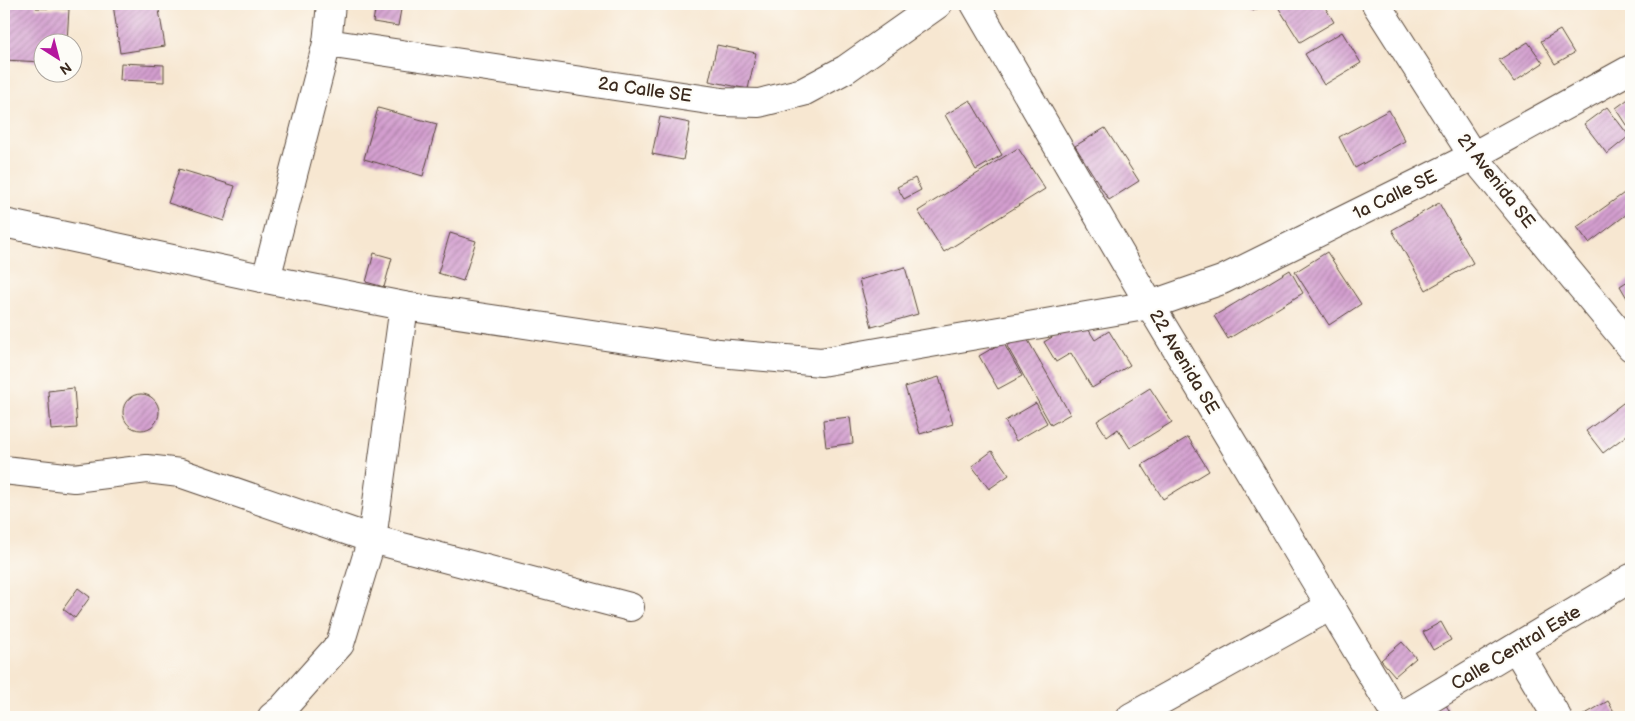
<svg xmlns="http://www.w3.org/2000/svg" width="1635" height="721" font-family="'Balsamiq Sans',sans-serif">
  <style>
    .building { fill: url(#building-hatch) }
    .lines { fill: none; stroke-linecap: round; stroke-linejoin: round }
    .minor-casing { stroke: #574639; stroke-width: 30 }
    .minor { stroke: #fff; stroke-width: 28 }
    .labels { text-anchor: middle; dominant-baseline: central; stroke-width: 4.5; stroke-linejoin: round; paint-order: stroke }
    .street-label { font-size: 18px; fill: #3b2a1e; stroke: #fdfcf7 }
  </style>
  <defs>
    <pattern id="building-hatch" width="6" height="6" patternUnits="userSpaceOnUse" patternTransform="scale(1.25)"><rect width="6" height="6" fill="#d39ecf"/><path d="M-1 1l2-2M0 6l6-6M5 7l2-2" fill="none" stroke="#ac81a7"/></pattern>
  </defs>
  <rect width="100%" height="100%" fill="#fdfcf7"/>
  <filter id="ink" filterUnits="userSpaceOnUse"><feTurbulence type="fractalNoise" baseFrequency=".02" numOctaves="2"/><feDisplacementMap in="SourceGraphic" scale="10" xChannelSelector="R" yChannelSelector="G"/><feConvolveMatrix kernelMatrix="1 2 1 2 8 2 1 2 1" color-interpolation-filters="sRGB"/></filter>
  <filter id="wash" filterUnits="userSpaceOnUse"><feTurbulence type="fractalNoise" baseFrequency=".0096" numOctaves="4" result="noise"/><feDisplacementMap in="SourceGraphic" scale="20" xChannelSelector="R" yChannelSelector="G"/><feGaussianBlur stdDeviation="1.12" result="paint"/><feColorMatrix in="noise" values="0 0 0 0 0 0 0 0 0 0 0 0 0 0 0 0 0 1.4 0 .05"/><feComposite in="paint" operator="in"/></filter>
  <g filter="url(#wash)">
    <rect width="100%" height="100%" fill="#f7e7d1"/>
    <g id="blocks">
      <g class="building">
        <path d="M11 4H36V8L69 9 67 42H42V62L4 60V7H11Z"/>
        <path d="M113 4H158L165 46 120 53Z"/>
        <path d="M376 4H402L398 26 373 22Z"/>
        <path d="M1249 4H1266L1253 11Z"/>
        <path d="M1284 4H1323L1334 22 1300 42 1278 7Z"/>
        <path d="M1560 30 1574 53 1555 64 1541 41Z"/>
        <path d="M1342 32 1361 63 1324 85 1305 54Z"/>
        <path d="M1528 42 1543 63 1514 82 1499 60Z"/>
        <path d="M717 45 756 53 748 89 709 81Z"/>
        <path d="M121 63 164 65V82L120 80Z"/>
        <path d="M1631 97V131L1616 108Z"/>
        <path d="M970 100 1002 155 976 170 945 115Z"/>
        <path d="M1607 107 1629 136 1607 154 1584 124Z"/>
        <path d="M378 108 437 124 423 176 364 159Z"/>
        <path d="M1389 110 1405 141 1355 168 1339 137Z"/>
        <path d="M660 117 690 123 683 160 652 154Z"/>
        <path d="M1105 128 1139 181 1109 200 1075 146Z"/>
        <path d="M1018 148 1045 189 944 252 918 211Z"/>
        <path d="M179 169 235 186 224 221 168 203Z"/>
        <path d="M915 178 921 190 904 199 897 187Z"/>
        <path d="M1627 191 1631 198V211L1589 243 1577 227Z"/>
        <path d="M1439 203 1473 263 1426 290 1392 230Z"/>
        <path d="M450 233 476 241 463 281 438 273Z"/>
        <path d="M1327 252 1361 304 1329 325 1295 272Z"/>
        <path d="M374 253 392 258 384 287 366 282Z"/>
        <path d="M905 267 918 314 872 327 859 280Z"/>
        <path d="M1290 270 1303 293 1228 339 1214 316Z"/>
        <path d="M1631 279V305L1620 286Z"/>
        <path d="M1082 319 1095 340 1109 331 1130 365 1092 388 1071 353 1056 362 1044 342Z"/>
        <path d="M1025 335 1070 414 1051 425 1007 346Z"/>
        <path d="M1003 342 1022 376 998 389 979 356Z"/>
        <path d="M939 377 953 424 920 434 905 387Z"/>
        <path d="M74 388 77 428 51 430 48 391Z"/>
        <path d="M1150 388 1172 422 1130 448 1118 429 1107 437 1097 421Z"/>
        <circle cx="141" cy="412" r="18"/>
        <path d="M1631 397V432L1603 453 1586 431Z"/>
        <path d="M1036 403 1047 423 1016 441 1005 421Z"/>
        <path d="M850 417 853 443 826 447 823 420Z"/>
        <path d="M1188 437 1209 471 1163 499 1142 465Z"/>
        <path d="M992 451 1009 475 989 489 972 466Z"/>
        <path d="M78 588 90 597 75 618 63 609Z"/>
        <path d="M1441 622 1451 640 1433 650 1423 632Z"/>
        <path d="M1402 642 1416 658 1395 676 1381 660Z"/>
        <path d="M1443 700 1453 717H1414Z"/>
        <path d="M1608 701 1617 717H1580Z"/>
      </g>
    </g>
  </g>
  <g filter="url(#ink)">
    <use href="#blocks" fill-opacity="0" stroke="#574639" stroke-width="1"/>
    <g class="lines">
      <g class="minor-casing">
        <g id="minor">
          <path d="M975 4 1150 305 1397 717"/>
          <path d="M1376 4 1473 156 1631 347"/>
          <path d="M327 43 722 102 759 103 803 92 846 69 938 4"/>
          <path d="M4 223 266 279 404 306 719 353 821 362 1150 305 1222 280 1473 156 1631 69"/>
          <path d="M266 279 327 43 331 4"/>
          <path d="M4 470 74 478 147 469 180 473 372 539 630 607"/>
          <path d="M1516 648 1557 717"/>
          <path d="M272 717 282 709 340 644 372 539 404 306"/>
          <path d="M1131 717 1331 606"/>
          <path d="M1400 717 1631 578"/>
        </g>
      </g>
      <use href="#minor" class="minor"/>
    </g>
  </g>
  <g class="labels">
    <g class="street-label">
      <text transform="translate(645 90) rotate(8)">2a Calle SE</text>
      <text transform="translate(1496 181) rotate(52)">21 Avenida SE</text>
      <text transform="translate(1395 195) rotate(-26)">1a Calle SE</text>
      <text transform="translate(1184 362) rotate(59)">22 Avenida SE</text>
      <text transform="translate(1516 648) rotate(-31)">Calle Central Este</text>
    </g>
  </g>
  <rect width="1635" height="721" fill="none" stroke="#fdfcf7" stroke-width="20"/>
  <g transform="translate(58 58) rotate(144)"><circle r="24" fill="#fdfcf7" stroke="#afa8a0"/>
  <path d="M0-4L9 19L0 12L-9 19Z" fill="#b5179e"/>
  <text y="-8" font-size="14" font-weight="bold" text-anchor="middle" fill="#3b2a1e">N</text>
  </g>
</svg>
